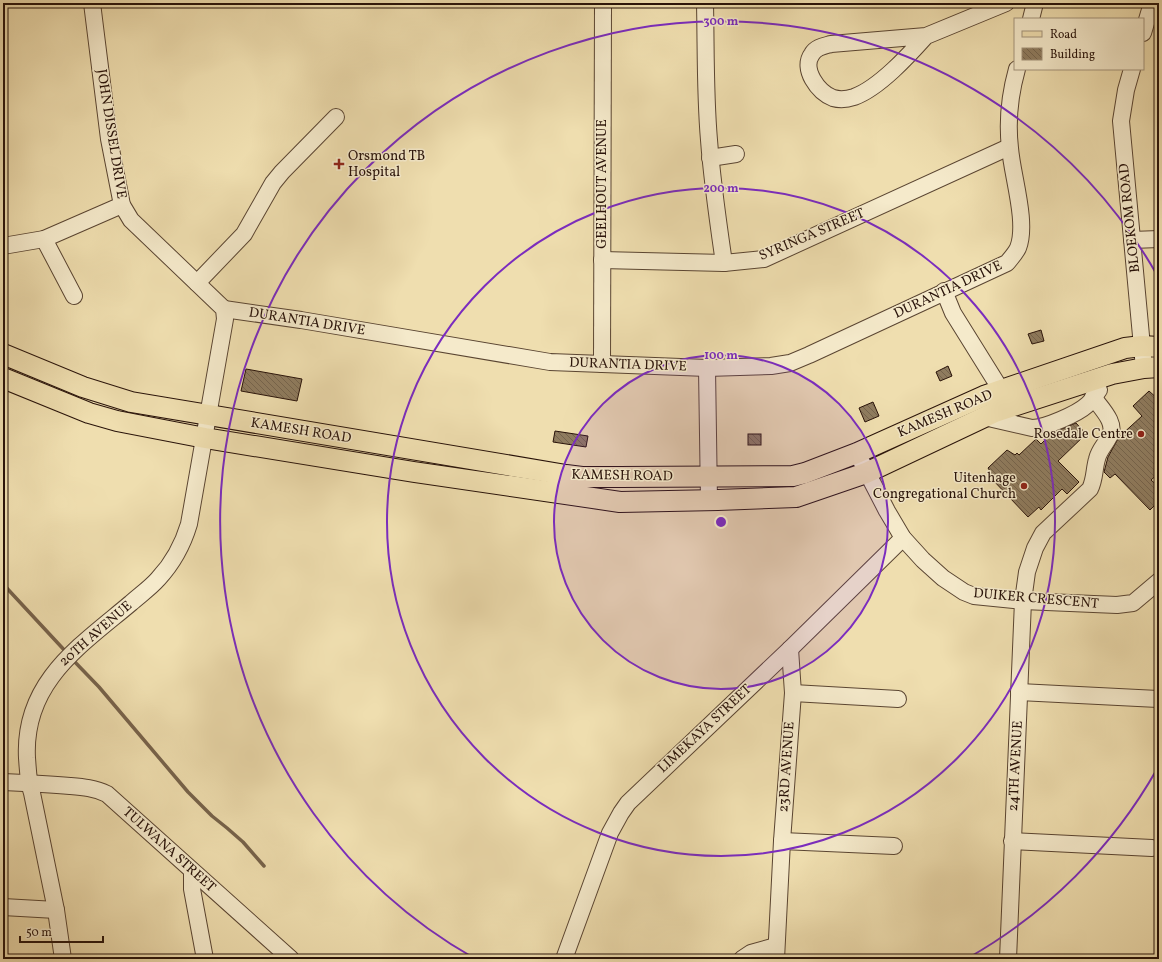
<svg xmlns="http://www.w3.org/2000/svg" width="1162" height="962" font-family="Vollkorn,serif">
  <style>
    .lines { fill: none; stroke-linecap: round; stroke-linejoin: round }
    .stream { stroke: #77634b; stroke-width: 3.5 }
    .building { fill: url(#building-back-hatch); stroke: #281209 }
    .minor-casing { stroke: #5a4532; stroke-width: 18 }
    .major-casing { stroke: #281209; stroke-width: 22 }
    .minor { stroke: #f5eacb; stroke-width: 16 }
    .major { stroke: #efdeaf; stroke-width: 20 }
    .ring { fill: none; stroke: #7b2cbf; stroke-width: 2 }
    .poi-dot { fill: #8f2418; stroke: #f5eacb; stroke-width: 1.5 }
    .labels { text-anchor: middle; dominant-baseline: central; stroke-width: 3; stroke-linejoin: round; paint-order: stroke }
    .street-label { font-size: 14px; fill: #281209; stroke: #f5eacb }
    .poi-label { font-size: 14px; fill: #281209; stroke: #f5eacb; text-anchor: end }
    .centre { fill: #7b2cbf; stroke: #f5eacb; stroke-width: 2 }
    .ring-label { font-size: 12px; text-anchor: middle; font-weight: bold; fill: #7b2cbf; stroke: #f5eacb; stroke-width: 3; stroke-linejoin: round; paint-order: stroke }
  </style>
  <defs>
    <pattern id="building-back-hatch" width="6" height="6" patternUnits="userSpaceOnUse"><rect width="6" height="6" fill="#8f7c5f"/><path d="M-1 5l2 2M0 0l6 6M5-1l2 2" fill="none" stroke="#75644d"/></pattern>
  </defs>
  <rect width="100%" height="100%" fill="#efdeaf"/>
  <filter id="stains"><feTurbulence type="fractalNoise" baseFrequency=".005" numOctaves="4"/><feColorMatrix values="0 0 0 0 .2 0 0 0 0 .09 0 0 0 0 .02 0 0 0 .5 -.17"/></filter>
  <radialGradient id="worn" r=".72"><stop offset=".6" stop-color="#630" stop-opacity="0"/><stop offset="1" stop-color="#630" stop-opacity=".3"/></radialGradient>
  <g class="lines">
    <g class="stream">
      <path d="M3 584 67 653"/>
      <path d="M72 659 99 687 188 792 212 816 227 828 243 842 264 866"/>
    </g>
  </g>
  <g class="building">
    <path d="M1041 330 1044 341 1032 344 1028 334Z"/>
    <path d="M948 366 952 376 940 381 936 372Z"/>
    <path d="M246 369 302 379 297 401 241 391Z"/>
    <path d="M1149 391 1159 400V473L1151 480 1159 487V501L1150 510 1115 474 1110 478 1104 472 1108 457 1119 437 1142 416 1133 406Z"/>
    <path d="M873 402 879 416 865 422 859 408Z"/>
    <path d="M1076 423 1086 434 1058 461 1079 482 1067 494 1062 489 1041 510 1039 507 1028 517 991 478 993 476 988 468 1007 450 1015 455 1017 453 1019 455 1036 439 1041 444 1052 433Z"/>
    <path d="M555 431 588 436 586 447 553 442Z"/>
    <rect x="748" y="434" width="13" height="11"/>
  </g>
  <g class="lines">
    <g class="minor-casing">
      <g id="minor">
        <path d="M705 3C706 49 705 94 709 140 712 181 718 222 724 263"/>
        <path d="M1031 19 1035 3"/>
        <path d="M1143 33 1152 3"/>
        <path d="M926 36C909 55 879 88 854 97 848 99 840 100 833 98 818 92 801 69 812 54 816 47 824 46 831 44L926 36 1006 3"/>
        <path d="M1132 69 1126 90 1121 121 1144 368"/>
        <path d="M710 158 736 154"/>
        <path d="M44 239 74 296"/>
        <path d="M1132 240 1159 239"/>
        <path d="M3 246 44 239 122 205"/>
        <path d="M602 260 724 263 764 259 1009 147"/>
        <path d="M197 283 244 234 273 183 282 172 336 117"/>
        <path d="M944 291 953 313 1001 390"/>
        <path d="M224 309 301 320 550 362 707 368 771 366 790 363 809 355 1007 263C1011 258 1015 254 1018 248 1028 223 1012 175 1010 148 1007 122 1010 94 1017 69"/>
        <path d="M602 364 603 3"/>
        <path d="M707 368 709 501"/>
        <path d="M984 417 1032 428C1045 428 1077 414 1087 405 1092 401 1095 395 1099 390"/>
        <path d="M857 453 887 511 903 538 923 560 943 578 964 592 974 596 1023 601 1117 605 1133 603 1159 581"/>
        <path d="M1019 692 1158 699"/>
        <path d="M793 693 898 699"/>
        <path d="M3 782C25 783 47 784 70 786 82 787 95 788 107 794L291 959"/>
        <path d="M782 841 894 846"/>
        <path d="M1012 841 1152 848"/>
        <path d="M192 871V889L205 959"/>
        <path d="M3 907 56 910"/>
        <path d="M63 959 56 910 32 793C28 782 28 770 27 758 23 682 80 646 131 603 140 595 150 588 158 579 173 563 183 544 189 524L225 319 224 309 131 220 122 205 109 139 92 3"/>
        <path d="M564 959 610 833 621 813 628 803 790 649 903 538"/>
        <path d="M742 959 751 953 776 946"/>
        <path d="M776 959 782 841 793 693 790 649"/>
        <path d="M1008 959 1023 601 1027 572 1035 548 1043 533 1090 489C1095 479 1094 469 1097 459 1099 450 1105 445 1109 437 1118 424 1101 408 1093 397"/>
      </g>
    </g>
    <g class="major-casing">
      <g id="major">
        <path d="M3 354 83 387 131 402 566 475 582 477H619L793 476 805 473 857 453 984 396 1125 348 1142 346 1159 347"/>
        <path d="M3 378 89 413 117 421 205 438 414 472 620 502 718 500 796 497 866 473 995 412 1112 374 1144 368 1159 367"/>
      </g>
    </g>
    <use href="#minor" class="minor"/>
    <use href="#major" class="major"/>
  </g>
  <circle cx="721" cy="522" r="167" fill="#7b2cbf" fill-opacity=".12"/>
  <g class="ring">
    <circle cx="721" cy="522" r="167"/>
    <circle cx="721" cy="522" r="334"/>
    <path d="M1157 769A501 501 0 0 1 968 958M474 958A501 501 0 1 1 1157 275"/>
  </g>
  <g class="poi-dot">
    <path d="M337 158h4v4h4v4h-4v4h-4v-4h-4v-4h4z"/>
    <circle cx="1141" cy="434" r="4"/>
    <circle cx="1024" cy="486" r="4"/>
  </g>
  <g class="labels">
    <g class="street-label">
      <text transform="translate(111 134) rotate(81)">JOHN DISSEL DRIVE</text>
      <text transform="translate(602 184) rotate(-90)">GEELHOUT AVENUE</text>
      <text transform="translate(1130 218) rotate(-96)">BLOEKOM ROAD</text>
      <text transform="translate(812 235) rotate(-23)">SYRINGA STREET</text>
      <text transform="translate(948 290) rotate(-25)">DURANTIA DRIVE</text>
      <text transform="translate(307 322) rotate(9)">DURANTIA DRIVE</text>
      <text transform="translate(628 365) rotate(2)">DURANTIA DRIVE</text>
      <text transform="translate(945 414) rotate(-23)">KAMESH ROAD</text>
      <text transform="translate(301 431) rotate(9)">KAMESH ROAD</text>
      <text transform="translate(622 476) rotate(1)">KAMESH ROAD</text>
      <text transform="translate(1036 599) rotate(5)">DUIKER CRESCENT</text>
      <text transform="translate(96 634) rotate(-41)">20TH AVENUE</text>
      <text transform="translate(705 729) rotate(-43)">LIMEKAYA STREET</text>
      <text transform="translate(1016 766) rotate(-87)">24TH AVENUE</text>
      <text transform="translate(787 767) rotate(-86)">23RD AVENUE</text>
      <text transform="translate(169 850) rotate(42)">TULWANA STREET</text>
    </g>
    <g class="poi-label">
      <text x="348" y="156" text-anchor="start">Orsmond TB<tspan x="348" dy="16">Hospital</tspan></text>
      <text x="1133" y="434">Rosedale Centre</text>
      <text x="1016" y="478">Uitenhage<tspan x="1016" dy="16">Congregational Church</tspan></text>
    </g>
  </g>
  <circle cx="721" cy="522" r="6" class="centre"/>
  <g class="ring-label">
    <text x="721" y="25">300 m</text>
    <text x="721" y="192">200 m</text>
    <text x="721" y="359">100 m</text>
  </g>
  <rect width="1162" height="962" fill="none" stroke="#efdeaf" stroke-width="16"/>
  <rect x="4" y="4" width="1154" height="954" fill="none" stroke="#281209" stroke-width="2"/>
  <rect x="8" y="8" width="1146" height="946" fill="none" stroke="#281209"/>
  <rect x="1014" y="18" width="130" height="52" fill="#f5eacb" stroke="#a3947d"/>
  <rect x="1022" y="31" width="20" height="6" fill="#efdeaf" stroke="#a3947d"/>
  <text x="1050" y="38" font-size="12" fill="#281209">Road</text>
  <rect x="1022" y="48" width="20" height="12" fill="url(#building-back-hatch)" stroke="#a3947d"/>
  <text x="1050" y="58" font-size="12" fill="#281209">Building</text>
  <path d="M20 936v6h83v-6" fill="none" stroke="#281209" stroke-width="2"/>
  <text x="26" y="936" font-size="12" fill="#281209" stroke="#f5eacb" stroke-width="3" paint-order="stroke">50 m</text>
  <rect width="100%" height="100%" filter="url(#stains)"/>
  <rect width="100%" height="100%" fill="url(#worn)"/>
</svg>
